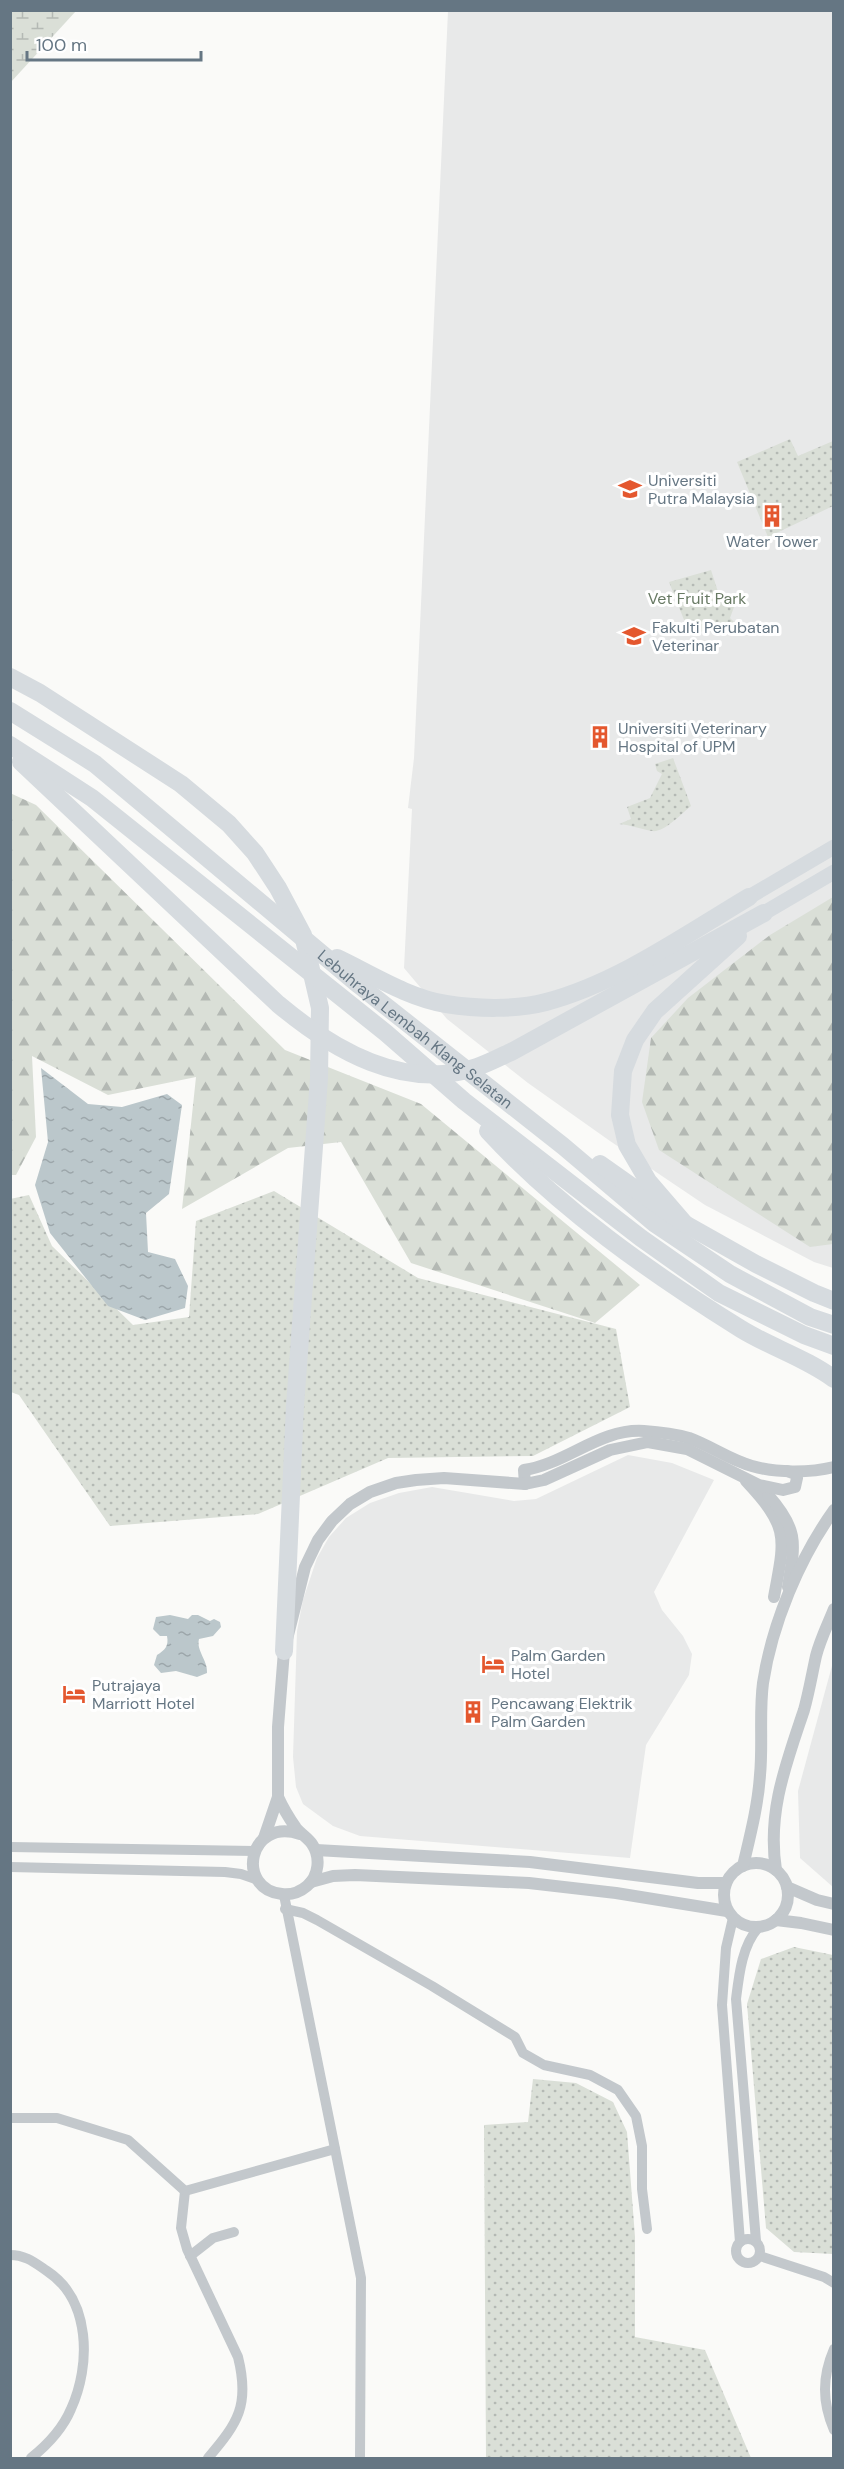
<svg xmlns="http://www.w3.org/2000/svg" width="844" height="2469" font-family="'DM Sans',sans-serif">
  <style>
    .built { fill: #e8e9e9 }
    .grass { fill: url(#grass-dots) }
    .forest { fill: url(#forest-firs) }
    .wetland { fill: url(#wetland-marsh) }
    .water { fill: url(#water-ripples) }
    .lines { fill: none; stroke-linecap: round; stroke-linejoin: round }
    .minor { stroke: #c3c8cc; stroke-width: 10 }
    .tertiary { stroke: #c3c8cc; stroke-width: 12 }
    .secondary { stroke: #d6dbdf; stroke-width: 15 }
    .motorway { stroke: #d6dbdf; stroke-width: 18 }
    .labels { text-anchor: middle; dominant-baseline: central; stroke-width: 6; stroke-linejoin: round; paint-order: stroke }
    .poi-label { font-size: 16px; fill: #657683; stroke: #fff; text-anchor: start }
    .park-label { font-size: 16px; fill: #687a64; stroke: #fff }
    .street-label { font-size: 16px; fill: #657683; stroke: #fff }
  </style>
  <defs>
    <pattern id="grass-dots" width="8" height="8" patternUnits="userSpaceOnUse" patternTransform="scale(1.5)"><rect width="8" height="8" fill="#dadfd7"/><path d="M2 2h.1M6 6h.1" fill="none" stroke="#b4b9b4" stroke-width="1.8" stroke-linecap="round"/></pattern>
    <pattern id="forest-firs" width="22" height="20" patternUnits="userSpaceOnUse" patternTransform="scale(1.5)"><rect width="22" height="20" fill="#dadfd7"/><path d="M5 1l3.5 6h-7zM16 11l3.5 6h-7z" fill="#b4b9b4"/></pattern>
    <pattern id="wetland-marsh" width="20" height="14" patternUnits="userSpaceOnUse" patternTransform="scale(1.5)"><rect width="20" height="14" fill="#dadfd7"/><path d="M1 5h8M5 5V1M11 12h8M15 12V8" fill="none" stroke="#b4b9b4"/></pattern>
    <pattern id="water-ripples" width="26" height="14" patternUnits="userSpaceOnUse" patternTransform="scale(1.5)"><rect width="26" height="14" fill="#bbc7cb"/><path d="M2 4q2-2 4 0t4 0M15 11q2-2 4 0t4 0" fill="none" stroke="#9ca6aa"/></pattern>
  </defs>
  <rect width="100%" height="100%" fill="#fafaf8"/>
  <g class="built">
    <path d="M448 11H833V1268L814 1262 705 1205 610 1141 528 1083 447 1019 404 968 412 809 408 808 414 758Z"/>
    <path d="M628 1455 672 1463 714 1480 654 1592 662 1610 683 1636 692 1654 689 1675 646 1745 630 1858 360 1836 333 1826 303 1804 296 1787 293 1757 297 1631 303 1600 317 1558 329 1537 346 1518 370 1503 399 1493 432 1487 514 1501 536 1499Z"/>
    <path d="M833 1662V1887L800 1858 798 1791Z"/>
  </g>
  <g class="grass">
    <path d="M790 439 798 456 833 441V506L768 537 737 462Z"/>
    <path d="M711 570 720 598 730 596 734 607 730 618 734 622 690 635 669 582Z"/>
    <path d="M673 758 691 806C682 813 664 833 652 831 641 829 631 825 619 824L631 819 627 807 650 798 662 774 657 771 655 764Z"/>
    <path d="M274 1191 418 1278 616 1329 630 1407 533 1456 388 1458 258 1514 110 1526 19 1395 11 1392 10 1199 29 1195 52 1246 133 1325 189 1317 196 1221Z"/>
    <path d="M794 1947 833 1955V2254L794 2252 766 2228 747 2004 761 1959Z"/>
    <path d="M533 2079 576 2083 613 2102 627 2132 635 2237V2337L705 2350 751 2458H486L484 2125 528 2122Z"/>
  </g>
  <g class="forest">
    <path d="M10 793 36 805 285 1050 421 1104 640 1285 595 1323 411 1263 341 1142 288 1148 182 1209 196 1077 108 1095 32 1056 36 1137 16 1175H11Z"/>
    <path d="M833 897V1244L810 1247 659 1150 642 1102 651 1038 688 998 770 935Z"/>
  </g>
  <path class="wetland" d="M11 10 76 11 11 82 10 11Z"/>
  <g class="water">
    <path d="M41 1068 88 1104 122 1107 167 1094 182 1105 169 1194 146 1213 148 1252 175 1259 188 1286 185 1308 145 1320 108 1306 50 1233 35 1185 48 1142Z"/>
    <path d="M192 1615H198L210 1621 214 1619 220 1622 221 1627 213 1636 199 1639C196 1651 208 1660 207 1673L197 1677 176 1671 161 1673 154 1665 157 1655C165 1650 169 1646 167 1636H160L153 1629 156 1617 170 1615 188 1619Z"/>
  </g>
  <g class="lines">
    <g class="minor">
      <path d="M10 1847 254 1851"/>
      <path d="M10 1867 225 1872 241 1874 258 1880"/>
      <path d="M284 1895 361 2278 360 2458"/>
      <path d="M285 1909 303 1913 317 1920 432 1986 515 2037 523 2053 544 2065 590 2075 618 2090 636 2116 642 2146V2189L647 2229"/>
      <path d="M733 1918 726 1948 722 2005 740 2242"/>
      <path d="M10 2118H57L128 2140 185 2191"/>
      <path d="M185 2191 181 2228 187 2249 238 2357C250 2405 238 2423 208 2458"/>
      <path d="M185 2191 335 2149"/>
      <circle cx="748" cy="2251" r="12"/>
      <path d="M756 2241 736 1999C739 1975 742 1946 758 1928"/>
      <path d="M10 2255C26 2255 35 2263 47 2271 91 2300 91 2365 71 2409 63 2428 46 2446 31 2458"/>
      <path d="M190 2256 213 2238 234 2232"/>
      <path d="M760 2256 824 2277 834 2283"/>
      <path d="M834 2349C822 2377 822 2402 834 2430"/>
    </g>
    <g class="tertiary">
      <path d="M746 1481C790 1528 785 1537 774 1597"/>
      <path d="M525 1484 524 1470C566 1464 600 1428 644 1431 659 1432 675 1434 689 1438 711 1446 730 1460 752 1466 775 1473 810 1473 834 1467"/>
      <path d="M768 1495C799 1530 795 1543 788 1587"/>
      <path d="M278 1797C283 1808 289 1818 296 1828 301 1834 308 1838 312 1844 321 1857 319 1876 307 1886 300 1892 291 1895 282 1894 235 1889 248 1817 300 1834"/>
      <path d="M264 1838 278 1797V1727L284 1651 305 1567 318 1540 332 1521 350 1504 370 1492 396 1483 416 1480 444 1478 525 1484 544 1480 610 1450 648 1442 687 1449 759 1485 783 1490 795 1487 797 1478 795 1474 787 1471"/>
      <path d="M316 1850 530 1862 698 1883H726"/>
      <circle cx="756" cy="1895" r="32"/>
      <path d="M743 1866C750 1836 758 1806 760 1775 763 1745 759 1713 763 1683 772 1624 799 1559 834 1510"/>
      <path d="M776 1870C767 1812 786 1764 804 1710 809 1692 812 1674 816 1656 820 1640 828 1624 834 1609"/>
      <path d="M311 1882 333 1876 355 1875 529 1883 616 1893 727 1911"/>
      <path d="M787 1887 817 1900 834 1904"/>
      <path d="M776 1920 801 1923 834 1930"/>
    </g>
    <g class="secondary">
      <path d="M749 897 834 847"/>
      <path d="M764 913 834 872"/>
    </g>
    <g class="motorway">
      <path d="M10 677 40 693 181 784 229 824 255 853 278 888 303 935 320 1008 319 1078 295 1406 284 1651"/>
      <path id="s1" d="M10 711 95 764 359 985 563 1146 654 1223 730 1274 810 1317 834 1325"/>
      <path d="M10 745 92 798 386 1033 464 1101 641 1238 719 1293 804 1335 834 1346"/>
      <path d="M21 762 278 1004C333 1050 404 1092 477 1067 489 1063 500 1057 511 1052L764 913"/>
      <path d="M337 958C371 974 408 998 446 1004 477 1009 515 1010 546 1002 618 983 685 935 749 897"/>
      <path d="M488 1131C560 1209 651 1273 741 1329 770 1347 806 1358 834 1379"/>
      <path d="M600 1164 685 1224 756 1264 814 1293 834 1301"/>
      <path d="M685 1224 648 1181 627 1145 620 1115 623 1071 635 1040 655 1011 738 936"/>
    </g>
  </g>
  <defs>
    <g id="university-bare" transform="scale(1.8)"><path d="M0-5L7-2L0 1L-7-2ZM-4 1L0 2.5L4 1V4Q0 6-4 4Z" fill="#e4572e" stroke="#fff" stroke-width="2.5" paint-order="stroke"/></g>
    <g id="building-bare" transform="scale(1.8)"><path d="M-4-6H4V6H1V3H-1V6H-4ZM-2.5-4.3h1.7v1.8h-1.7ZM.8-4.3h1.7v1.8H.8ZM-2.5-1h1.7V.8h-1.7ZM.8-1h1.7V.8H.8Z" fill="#e4572e" stroke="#fff" stroke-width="2.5" paint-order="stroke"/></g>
    <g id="hotel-bare" transform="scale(1.8)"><path d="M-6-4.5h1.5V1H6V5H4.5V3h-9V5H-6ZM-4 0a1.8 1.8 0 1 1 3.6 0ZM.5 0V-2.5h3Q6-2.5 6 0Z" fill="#e4572e" stroke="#fff" stroke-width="2.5" paint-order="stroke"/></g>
  </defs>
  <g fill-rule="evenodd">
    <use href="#university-bare" x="630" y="489"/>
    <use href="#building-bare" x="772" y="516"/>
    <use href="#university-bare" x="634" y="636"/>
    <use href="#building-bare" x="600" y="737"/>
    <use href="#hotel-bare" x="493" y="1664"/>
    <use href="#hotel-bare" x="74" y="1694"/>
    <use href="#building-bare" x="473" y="1712"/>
  </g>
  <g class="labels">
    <g class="poi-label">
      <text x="648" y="480">Universiti<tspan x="648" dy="18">Putra Malaysia</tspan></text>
      <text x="772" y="541" text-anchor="middle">Water Tower</text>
      <text x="652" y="627">Fakulti Perubatan<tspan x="652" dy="18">Veterinar</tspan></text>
      <text x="618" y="728">Universiti Veterinary<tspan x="618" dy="18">Hospital of UPM</tspan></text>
      <text x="511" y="1655">Palm Garden<tspan x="511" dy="18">Hotel</tspan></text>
      <text x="92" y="1685">Putrajaya<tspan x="92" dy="18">Marriott Hotel</tspan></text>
      <text x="491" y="1703">Pencawang Elektrik<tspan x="491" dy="18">Palm Garden</tspan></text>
    </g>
    <g class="park-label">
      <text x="697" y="598">Vet Fruit Park</text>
    </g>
    <g class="street-label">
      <text stroke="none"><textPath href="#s1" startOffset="516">Lebuhraya Lembah Klang Selatan</textPath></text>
    </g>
  </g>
  <rect width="844" height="2469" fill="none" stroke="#657683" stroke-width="24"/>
  <path d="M27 51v9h174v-9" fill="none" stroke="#657683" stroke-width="3"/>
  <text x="36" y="51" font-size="18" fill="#657683" stroke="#ffffff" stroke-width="4.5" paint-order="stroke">100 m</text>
</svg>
